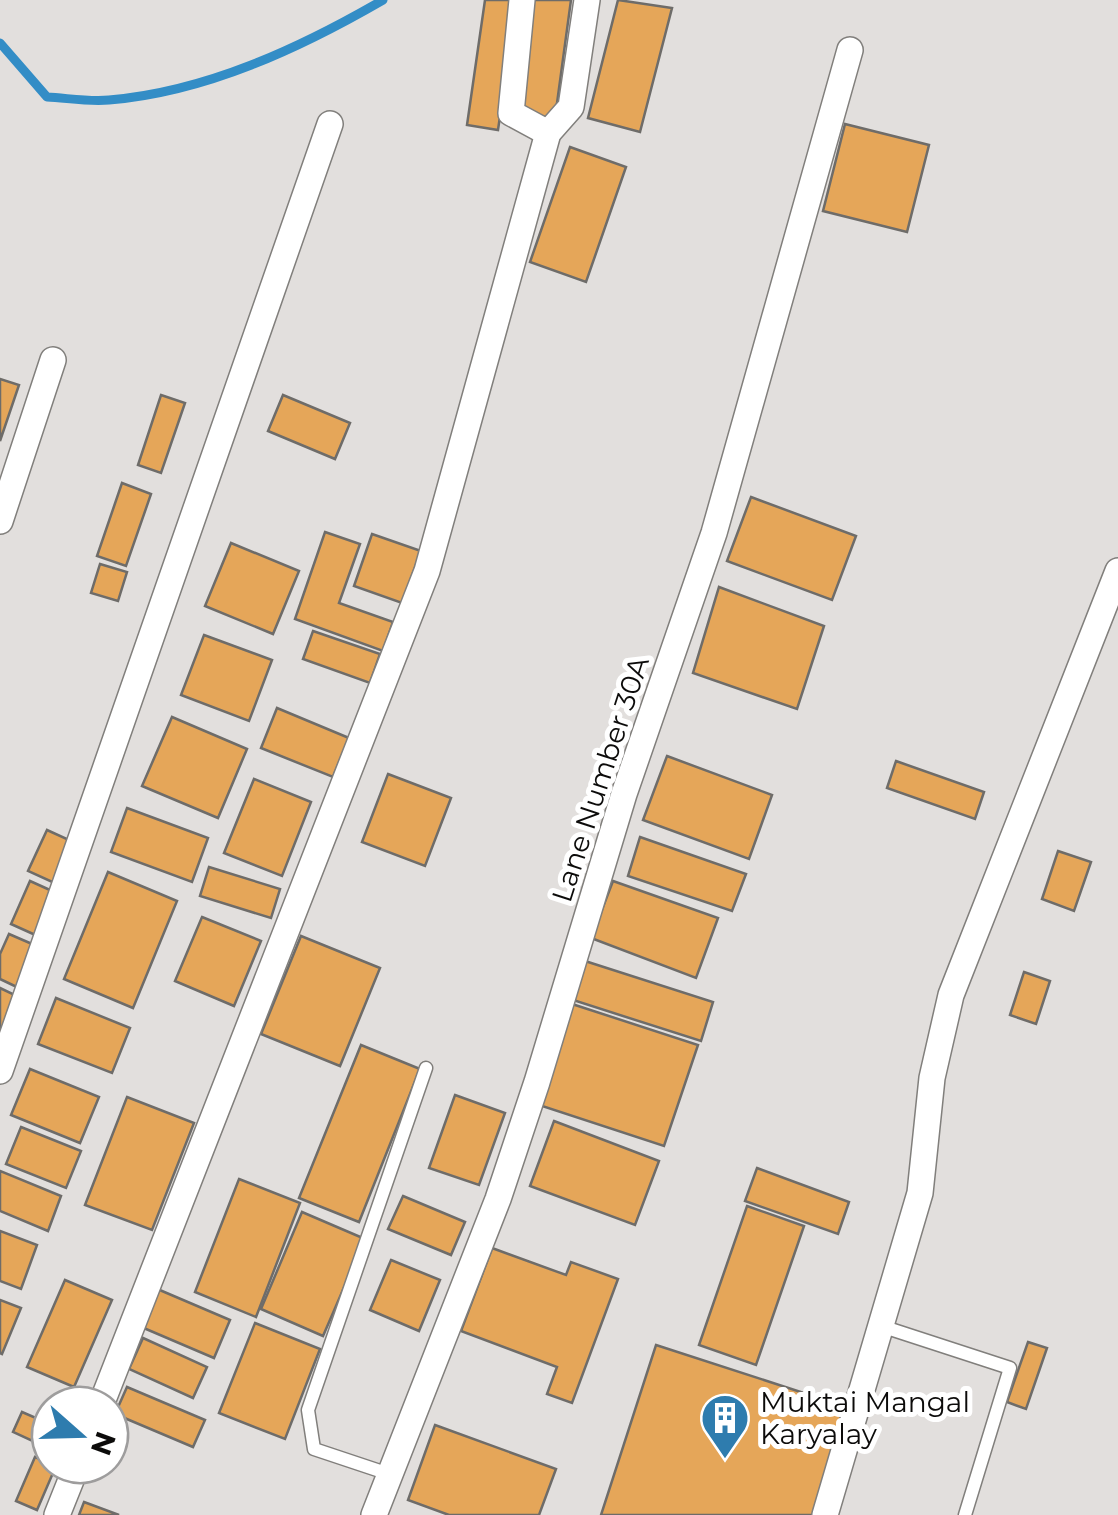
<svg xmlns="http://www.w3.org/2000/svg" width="1118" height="1515" font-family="Montserrat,sans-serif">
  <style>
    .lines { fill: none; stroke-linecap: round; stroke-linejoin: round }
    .stream { stroke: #338dc6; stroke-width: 9 }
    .building { fill: #e5a659; stroke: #6e6c69; stroke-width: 2.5 }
    .lane-casing { stroke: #817f7c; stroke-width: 15 }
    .street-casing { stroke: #817f7c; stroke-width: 28 }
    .lane { stroke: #fff; stroke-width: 12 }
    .street { stroke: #fff; stroke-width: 25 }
    .labels { text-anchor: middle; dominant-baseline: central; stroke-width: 10; stroke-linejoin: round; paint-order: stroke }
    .street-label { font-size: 28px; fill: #0c0b0a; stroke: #fff }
    .poi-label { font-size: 28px; fill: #0c0b0a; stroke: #fff; text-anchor: start }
  </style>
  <rect width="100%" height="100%" fill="#e2dfdd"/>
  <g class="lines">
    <path class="stream" d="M0 43 47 97C67 98 89 102 109 100 206 92 300 48 383 0"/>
  </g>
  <g class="building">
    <path d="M485 0H517L498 130 467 125Z"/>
    <path d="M533 0H571L555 118 518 114Z"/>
    <path d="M618 0 672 8 640 132 588 118Z"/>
    <path d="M845 124 929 145 907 232 823 211Z"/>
    <path d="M570 147 626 167 586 282 530 262Z"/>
    <path d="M0 379 19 385 0 441Z"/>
    <path d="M161 395 185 403 161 473 138 465Z"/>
    <path d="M283 395 350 423 335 459 268 431Z"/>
    <path d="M122 483 151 494 126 566 97 556Z"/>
    <path d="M751 497 856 536 832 600 727 561Z"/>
    <path d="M325 532 360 544 339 603 393 622 383 651 295 619Z"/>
    <path d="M372 534 421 551 402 603 354 586Z"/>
    <path d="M231 543 299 571 273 634 205 606Z"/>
    <path d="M100 564 127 572 118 601 91 593Z"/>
    <path d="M719 587 824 626 797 709 693 673Z"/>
    <path d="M313 631 380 654 370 683 303 659Z"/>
    <path d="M204 635 272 660 249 721 181 695Z"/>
    <path d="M277 708 349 738 333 777 261 748Z"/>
    <path d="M172 717 247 749 218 818 142 786Z"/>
    <path d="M667 756 772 795 749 859 643 820Z"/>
    <path d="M896 761 984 792 975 819 887 788Z"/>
    <path d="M388 774 451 798 425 866 362 842Z"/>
    <path d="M254 779 311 802 282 876 224 853Z"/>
    <path d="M127 808 208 838 192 882 111 852Z"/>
    <path d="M47 830 78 844 59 885 28 871Z"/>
    <path d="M640 837 746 874 732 911 628 876Z"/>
    <path d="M1058 851 1091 862 1074 911 1042 899Z"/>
    <path d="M209 867 280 889 271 918 200 896Z"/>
    <path d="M108 872 177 901 133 1008 64 979Z"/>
    <path d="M30 881 61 895 42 938 11 924Z"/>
    <path d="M613 881 718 918 696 978 591 938Z"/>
    <path d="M202 917 261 941 234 1006 175 981Z"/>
    <path d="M9 934 39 947 21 989 0 979V954Z"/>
    <path d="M301 936 380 968 340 1066 261 1034Z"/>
    <path d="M585 961 713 1002 701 1041 573 1000Z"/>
    <path d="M1024 972 1050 981 1036 1024 1010 1015Z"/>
    <path d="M0 988 17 996 0 1033Z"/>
    <path d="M56 998 130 1028 112 1073 38 1044Z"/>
    <path d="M572 1004 698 1045 664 1146 539 1105Z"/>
    <path d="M361 1045 420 1069 359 1222 299 1198Z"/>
    <path d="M30 1069 99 1097 80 1143 11 1115Z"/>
    <path d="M455 1095 505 1113 479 1185 429 1168Z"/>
    <path d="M127 1097 194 1123 152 1230 85 1205Z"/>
    <path d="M554 1121 659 1161 635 1225 530 1186Z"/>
    <path d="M21 1127 81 1151 66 1188 6 1164Z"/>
    <path d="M757 1168 849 1202 838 1234 745 1201Z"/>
    <path d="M0 1171 61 1196 48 1231 0 1211Z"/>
    <path d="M239 1179 300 1203 256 1317 195 1292Z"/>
    <path d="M403 1196 465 1222 451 1255 388 1229Z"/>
    <path d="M747 1206 804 1226 756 1365 699 1345Z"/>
    <path d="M302 1212 365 1239 323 1336 261 1309Z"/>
    <path d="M0 1231 37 1245 21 1289 0 1281Z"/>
    <path d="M492 1248 566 1275 571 1262 618 1279 572 1403 547 1394 557 1367 461 1331Z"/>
    <path d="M391 1260 440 1280 419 1331 370 1310Z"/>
    <path d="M65 1280 112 1300 74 1387 27 1367Z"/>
    <path d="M155 1288 230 1320 214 1358 139 1326Z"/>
    <path d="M0 1300 21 1308 2 1354 0 1353Z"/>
    <path d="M255 1323 320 1349 285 1439 219 1413Z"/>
    <path d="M143 1338 207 1367 193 1398 129 1369Z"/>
    <path d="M1028 1342 1047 1348 1026 1409 1007 1402Z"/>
    <path d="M656 1345 847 1407 818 1515H601Z"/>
    <path d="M127 1387 205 1420 193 1447 115 1414Z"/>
    <path d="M22 1412 50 1424V1449L13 1432Z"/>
    <path d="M435 1425 556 1469 539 1515H449L408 1500Z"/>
    <path d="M35 1457 56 1466 37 1510 16 1501Z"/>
    <path d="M84 1502 119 1515H79Z"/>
  </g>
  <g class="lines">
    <g class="lane-casing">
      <g id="lane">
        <path d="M881 1326 1010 1368 965 1515"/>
        <path d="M389 1474 314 1449 308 1410 426 1068"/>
      </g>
    </g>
    <g class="street-casing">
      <g id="street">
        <path d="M522 0 511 113 548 133"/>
        <path d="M0 521 53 360"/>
        <path d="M0 1071 330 124"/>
        <path d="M101 1405 427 571 548 133 571 107 587 0"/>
        <path d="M57 1515 77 1465"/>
        <path d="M374 1515 498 1199 537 1082 624 794 714 533 850 50"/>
        <path d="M825 1515 920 1193 932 1078 951 995 1118 571"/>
      </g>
    </g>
    <use href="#lane" class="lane"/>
    <use href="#street" class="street"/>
  </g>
  <defs>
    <g id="building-pin" transform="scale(2.5)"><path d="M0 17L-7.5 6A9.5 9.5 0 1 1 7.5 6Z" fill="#2e7cae" stroke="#fff"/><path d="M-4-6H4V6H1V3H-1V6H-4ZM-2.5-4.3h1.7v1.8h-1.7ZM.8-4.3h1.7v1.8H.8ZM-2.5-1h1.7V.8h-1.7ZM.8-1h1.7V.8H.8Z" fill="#fff"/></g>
  </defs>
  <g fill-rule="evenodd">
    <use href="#building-pin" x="725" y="1418"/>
  </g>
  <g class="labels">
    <g class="street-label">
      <text transform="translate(600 779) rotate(-72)">Lane Number 30A</text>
    </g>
    <g class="poi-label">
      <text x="760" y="1402">Muktai Mangal<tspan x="760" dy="32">Karyalay</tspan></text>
    </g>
  </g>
  <g transform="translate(80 1435) rotate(110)"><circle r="48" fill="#ffffff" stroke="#9e9d9d" stroke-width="2.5"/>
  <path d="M0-8L18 38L0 25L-18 38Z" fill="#2e7cae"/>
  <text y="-15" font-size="28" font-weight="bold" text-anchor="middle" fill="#0c0b0a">N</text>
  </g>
</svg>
